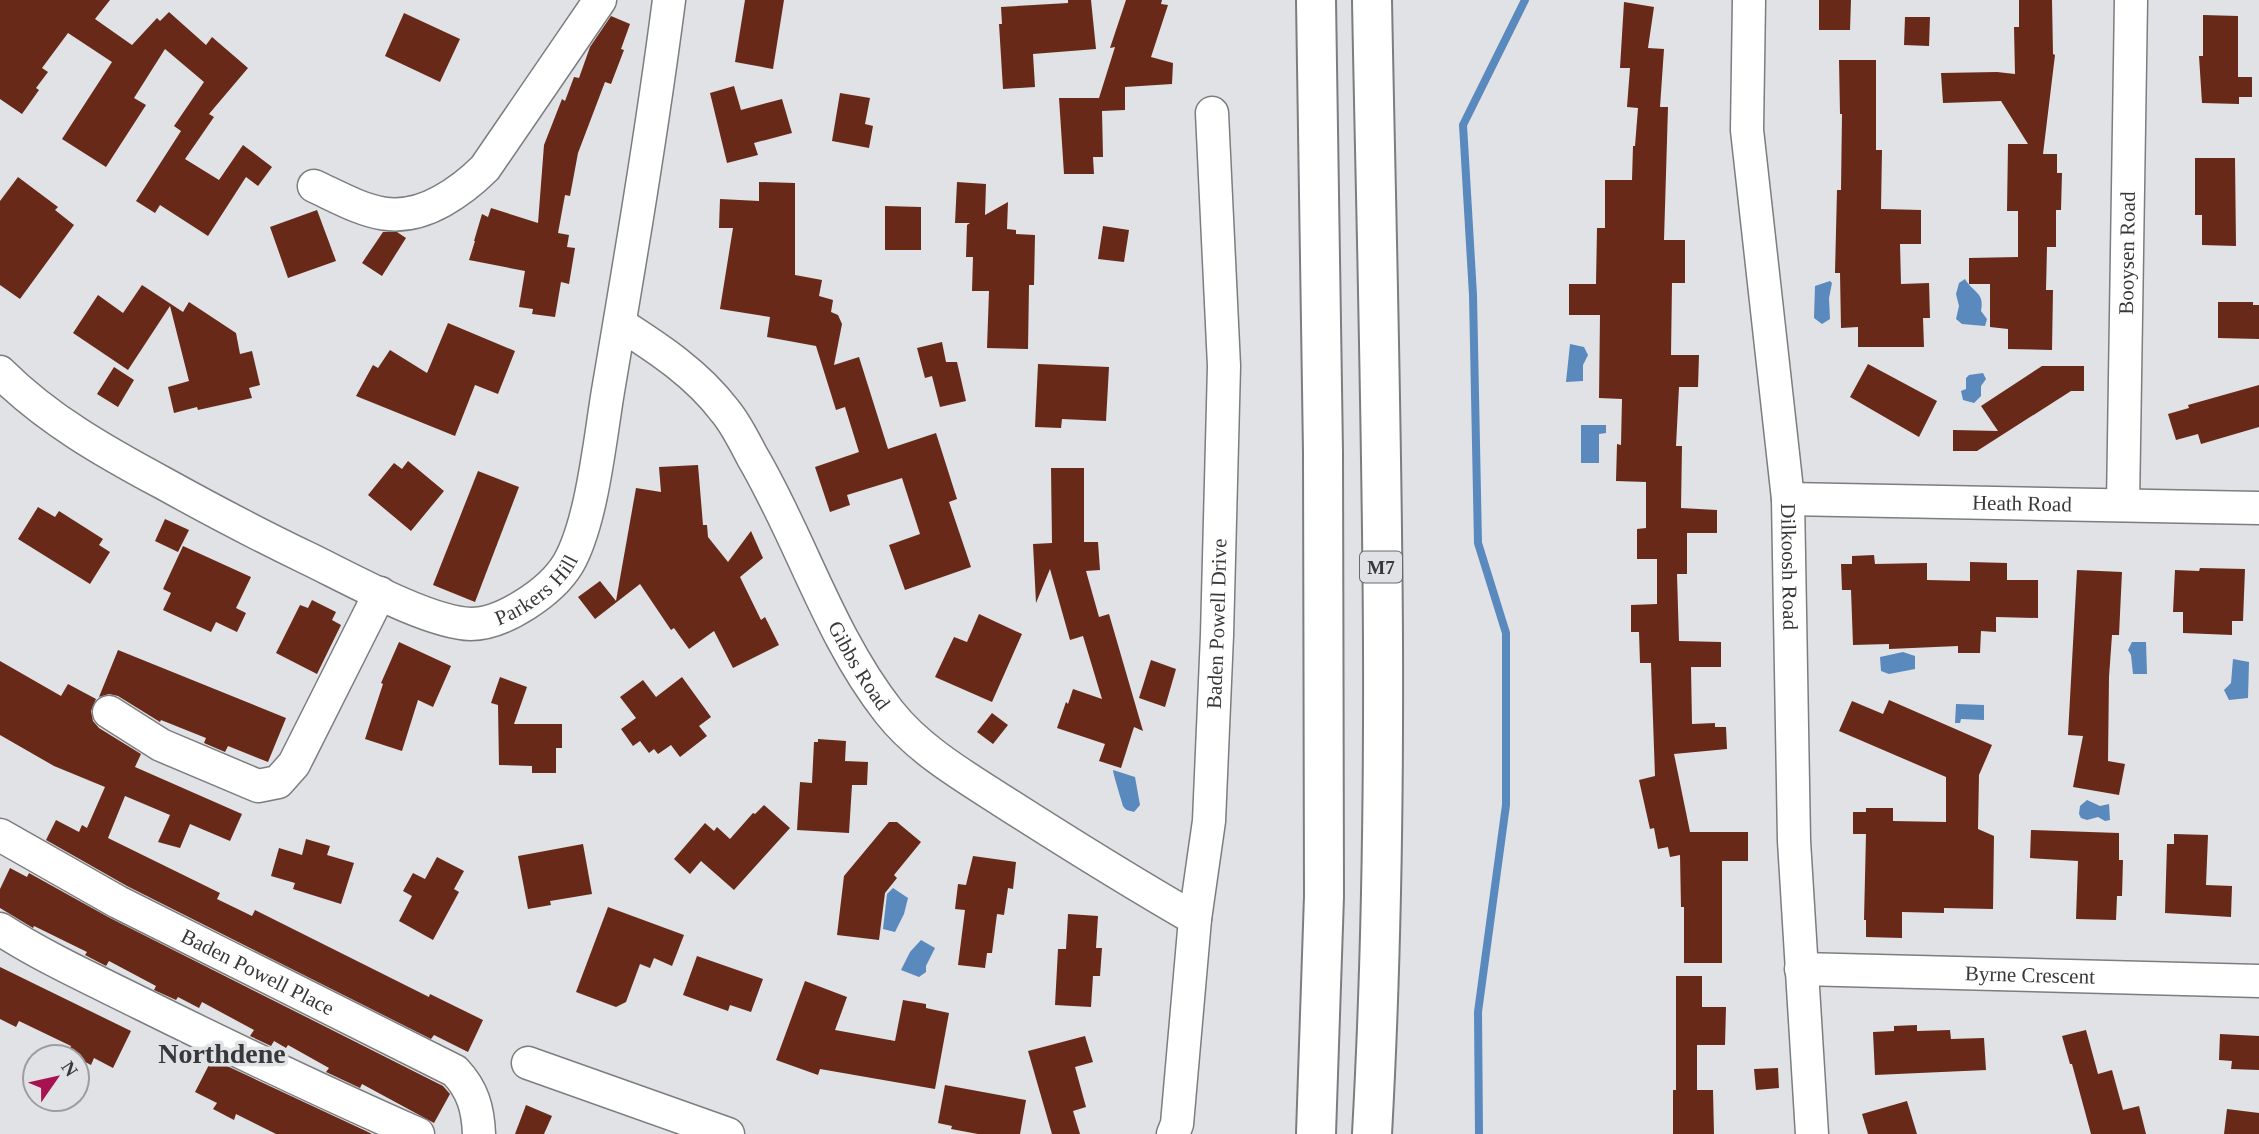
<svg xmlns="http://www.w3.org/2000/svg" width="2259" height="1134" font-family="Georgia,serif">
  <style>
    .water { fill: #5989bd }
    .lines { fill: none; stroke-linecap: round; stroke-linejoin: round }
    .stream { stroke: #5989bd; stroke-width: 8 }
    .building { fill: #682918 }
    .minor-casing { stroke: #7b7d7f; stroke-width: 35 }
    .highway-casing { stroke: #7b7d7f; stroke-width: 42 }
    .minor { stroke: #fff; stroke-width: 32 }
    .highway { stroke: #fff; stroke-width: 38 }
    .labels { text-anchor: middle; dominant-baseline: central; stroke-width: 7; stroke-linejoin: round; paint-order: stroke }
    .shield { fill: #e0e2e5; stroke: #6a6b6d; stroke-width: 2 }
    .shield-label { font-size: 19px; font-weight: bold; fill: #38383a }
    .street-label { font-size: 21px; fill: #38383a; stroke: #e0e2e5 }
    .district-label { font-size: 28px; font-weight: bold; fill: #38383a; stroke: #e0e2e5 }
  </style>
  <rect width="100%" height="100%" fill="#e0e2e5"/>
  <g class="water">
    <path d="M1965 279C1973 293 1985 292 1981 311L1987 319 1985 326 1962 324 1956 319 1959 306 1956 294 1959 283Z"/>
    <path d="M1830 281 1832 283 1829 298 1830 319 1822 324 1814 318 1815 286Z"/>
    <path d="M1570 344 1584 347 1588 355 1583 365V381L1566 382Z"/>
    <path d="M1983 373 1986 379 1981 386V396L1974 403 1963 400 1961 391 1966 389V378L1969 375Z"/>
    <path d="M1581 425H1606V433L1599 434V463H1581Z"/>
    <path d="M2132 642H2146L2147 674H2133L2131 655 2128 650Z"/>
    <path d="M1903 652 1915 656V669L1889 674 1881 671 1880 657Z"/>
    <path d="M2233 659 2249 662 2248 698 2229 700 2224 690 2231 683Z"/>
    <path d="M1956 704 1984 705V720L1961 719 1960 723H1955Z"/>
    <path d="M1113 770 1135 777 1140 805 1134 812C1128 810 1126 811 1123 806 1122 802 1113 774 1113 770Z"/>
    <path d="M2087 800 2100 806 2109 804 2110 820 2105 821 2098 817 2087 820 2081 818 2079 814 2080 806Z"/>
    <path d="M893 888 908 898 904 914 895 932 883 929 887 894Z"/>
    <path d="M921 940 935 948 926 966V972L919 977 901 970 910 952Z"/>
  </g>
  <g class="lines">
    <path class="stream" d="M1479 1134 1478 1012 1506 805V633L1478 543 1473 295 1463 125 1525 0"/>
  </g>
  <g class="building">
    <path d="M0 0H110L95 19 132 45 157 18 160 21 169 12 206 45 212 37 248 68 209 114 214 117 185 159 219 180 243 145 272 167 258 186 246 177 208 236 160 205 155 213 136 201 181 131 174 126 204 82 165 49 134 98 146 105 106 167 62 139 112 62 68 33 42 68 48 72 36 88 39 90 22 114 0 99Z"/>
    <path d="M745 0H784L773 69 735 62Z"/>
    <path d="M1068 0H1091L1096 49 1033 54 1035 87 1003 89 999 24H1002L1001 7 1068 3Z"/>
    <path d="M1126 0H1162L1161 4 1168 5 1151 57 1173 63 1172 84 1125 87V110L1102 111 1103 157H1093L1094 174H1064L1059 98H1099L1115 47 1110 48Z"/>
    <path d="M1819 0H1851L1850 30H1819Z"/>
    <path d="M2019 0H2052L2053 54 2055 55 2043 154H2057V173H2062L2061 210H2056V247H2047L2046 290H2053L2052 350 2008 349V329L1990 327V284H1969V258L2018 257V211H2007L2008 144H2028L2001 101 1943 103 1941 73 1997 72 2015 74 2014 27H2019Z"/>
    <path d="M1624 2 1654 7 1648 48 1664 49 1660 107H1668L1664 240H1685V283H1672L1671 355H1699L1698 387H1679L1676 446H1682L1681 508 1717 510V533H1687V574H1677L1679 641 1721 642V667H1691L1692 724 1715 723V727H1726L1727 749 1674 754 1690 832H1748V861H1722V963H1684V907H1681L1680 855 1670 857 1668 847 1658 849 1654 828 1650 829 1639 780 1655 776 1651 663H1640L1639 632H1631V605L1657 604V559H1637V529L1646 528V482L1616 481 1617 444 1621 445 1622 399 1599 398 1600 315H1569V284H1596L1597 228H1605V180H1632L1633 146H1635L1638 108 1627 107 1630 68H1620Z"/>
    <path d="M404 13 460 39 440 82 385 56Z"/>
    <path d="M2203 15 2238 16V77H2252V97H2239V104L2202 103 2199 56H2203Z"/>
    <path d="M611 16 630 24 621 49 624 50 611 84 605 82 578 153 570 196 565 195 558 233 569 235 567 247 575 248 569 284 561 282 555 317 532 314 533 309 519 307 525 271 469 260 475 241H474L482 214 488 217 491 208 538 223 544 145 562 99 565 101 574 77 579 78 590 47Z"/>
    <path d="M1905 17H1930L1929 46 1904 45Z"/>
    <path d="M1839 60H1876V150H1882L1881 209 1921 210V244H1900L1901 284 1929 283 1930 318H1923L1924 347H1858V327L1841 328 1840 273H1835L1837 190H1841L1842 114H1840Z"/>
    <path d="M734 86 741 110 782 99 792 133 754 143 758 155 727 163 710 93Z"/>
    <path d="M840 93 870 98 865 124 873 126 869 148 832 141Z"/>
    <path d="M2195 158H2235L2236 246 2202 245V215H2195Z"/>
    <path d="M18 177 58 207 55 210 74 225 20 299 0 285V201Z"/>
    <path d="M759 182 795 183V275L822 280 819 296 833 300 831 312 838 315 842 324 834 365 859 357 888 449 936 433 957 499 949 502 971 567 905 590 889 545 920 534 902 478 847 495 850 505 830 512 815 467 859 452 845 407 836 410 816 346 767 337 770 317 720 309 733 228H719L720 199 759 201Z"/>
    <path d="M957 182 986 184 985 215 1008 202 1007 229 1016 230V234L1035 235 1034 285H1029L1028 349 987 348 989 291H972L973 257H966L967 225 970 223H955Z"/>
    <path d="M885 206 921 207V250H885Z"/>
    <path d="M317 210 336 261 288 278 270 227Z"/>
    <path d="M1103 226 1129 230 1124 262 1098 259Z"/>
    <path d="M383 232H397L406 238 382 276 362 263Z"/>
    <path d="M142 285 183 312 189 302 236 333 240 354 252 351 260 385 249 388 252 398 198 410 197 407 174 413 168 387 189 381 170 306 128 370 73 333 98 295 123 313Z"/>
    <path d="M2218 302H2253V305H2259V339L2218 338Z"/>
    <path d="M448 323 515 351 498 394 475 385 455 436 356 396 373 365 378 368 390 350 427 373Z"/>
    <path d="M942 342 946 362H957L966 401 940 407 932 376 925 378 917 348Z"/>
    <path d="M1038 364 1109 367 1106 421 1062 419 1061 428 1035 427Z"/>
    <path d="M1868 364 1937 401 1919 437 1850 397Z"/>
    <path d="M2042 366H2084V391H2071L1977 451H1953V430L1998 431 1981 406Z"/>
    <path d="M114 367 134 380 118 407 97 394Z"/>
    <path d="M2259 385V427L2201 444 2198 434 2176 440 2168 414 2189 408 2188 405Z"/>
    <path d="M408 461 444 491 411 531 368 495 394 463 402 469Z"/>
    <path d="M698 465 703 525H707L708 537 728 562 751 531 763 558 740 577 761 620 765 617 779 645 733 668 714 631 689 649 674 628 671 630 640 584 595 619 578 597 600 581 616 601 636 488 661 492 659 467Z"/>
    <path d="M1051 468H1084V542H1098L1100 570 1086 571 1099 617 1109 614 1143 731 1134 727 1121 768 1099 761 1105 744 1057 728 1066 702 1068 704 1073 689 1102 699 1083 636 1070 640 1050 569 1036 603 1033 544 1052 543Z"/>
    <path d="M478 471 519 487 475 602 433 585Z"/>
    <path d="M38 507 55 517 59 511 103 539 99 545 110 552 90 584 18 539Z"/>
    <path d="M165 519 189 530 178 552 155 541Z"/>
    <path d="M183 546 251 577 236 608 246 613 237 632 216 622 211 632 163 610 171 593 163 589Z"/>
    <path d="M1874 555 1875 564 1927 563V580L1970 581V562L2007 563V580H2038V618L1996 617V632L1981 631 1980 653H1958V646L1889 649V644L1853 645 1851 590H1842L1841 564H1852V556Z"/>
    <path d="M2200 568 2245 569 2243 621H2232V635L2183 633V612H2173L2175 570 2199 571Z"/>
    <path d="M2077 570 2122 572 2119 635H2112L2109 677 2108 761 2125 764 2119 795 2073 787 2083 736 2068 735Z"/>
    <path d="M312 600 336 612 332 620 341 625 317 674 276 653 300 605 308 608Z"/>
    <path d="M979 614 1022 634 992 702 935 677 954 637 967 642Z"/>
    <path d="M399 642 451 666 433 707 418 700 402 751 365 739 383 684 381 683Z"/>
    <path d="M118 650 286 718 268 762 228 746 225 752 204 743 206 738 161 720 160 722 118 696 109 694 99 697Z"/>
    <path d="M1151 660 1176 669 1165 707 1139 698Z"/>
    <path d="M0 661 61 696 68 684 96 699 91 711 93 721 99 728 141 754 135 767 242 814 230 841 190 824 180 848 158 842 170 815 125 796 108 838 220 893 217 899 252 916 255 910 429 997 430 994 483 1020 468 1052 434 1035 431 1039 127 886 46 840 56 820 79 832 82 825 87 828 105 787 54 766 0 735Z"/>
    <path d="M500 677 527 687 514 724H562V748H556V773H532V766L499 765 498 705 491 703Z"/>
    <path d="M682 677 711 717 699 726 707 736 680 757 671 745 658 754 654 749 649 753 640 741 633 746 621 729 636 718 620 697 643 680 656 697Z"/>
    <path d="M1889 700 1992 745 1979 775 1978 829 1994 836 1993 909 1944 908V913L1902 912V938L1866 937V920H1864L1866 834H1853V812H1866V808H1893V821L1946 822V777L1839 731 1852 701 1883 714Z"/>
    <path d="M992 713 1008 725 993 744 977 732Z"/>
    <path d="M818 739 846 741 845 761 868 762 867 785H852L849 833 797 830 800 782 812 783 814 742H818Z"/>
    <path d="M764 805 790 828 734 890 701 861 690 874 674 859 705 823 714 831 717 827 730 839 753 813 755 814Z"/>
    <path d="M889 822H897L921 842 894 875 897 878 885 893 879 940 837 935 844 876Z"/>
    <path d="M2031 830 2119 833V860H2123L2122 896H2117L2116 920 2076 919 2078 861 2030 858Z"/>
    <path d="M2174 834 2208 835 2206 885 2232 886 2231 917 2165 913 2167 844H2174Z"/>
    <path d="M306 839 330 846 327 855 354 863 341 904 293 889 295 883 271 876 279 848 302 855Z"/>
    <path d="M583 844 592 894 550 901 551 905 528 909 518 856Z"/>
    <path d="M973 856 1016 862 1013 889 1008 888 1004 915 997 914 992 953H987L985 968 958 965 965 910 955 909 958 884 966 885Z"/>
    <path d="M437 857 464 871 454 889 459 892 433 940 399 921 412 896 403 891 413 873 425 879Z"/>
    <path d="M10 868 27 877 29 873 110 918 443 1086 450 1094 434 1123 362 1084 360 1088 326 1072 329 1068 288 1045 286 1048 274 1041 271 1046 250 1036 254 1030 202 1002 199 1008 178 997 176 1000 154 990 156 986 109 961 106 966 85 955 87 952 34 926 33 928 0 908V889Z"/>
    <path d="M608 907 684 935 672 966 654 958 650 968 640 964 626 1002 616 1007 576 992Z"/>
    <path d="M1068 914 1098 916 1096 948H1102L1100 976H1093L1091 1007 1055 1005 1058 949H1066Z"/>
    <path d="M697 956 763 979 751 1012 730 1005 728 1011 683 995Z"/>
    <path d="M0 967 131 1031 113 1068 94 1058 91 1065 68 1053 71 1046 19 1021 16 1027 0 1019Z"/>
    <path d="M1676 976H1702V1007H1726L1725 1045H1697V1090H1713L1714 1134H1673V1090H1676Z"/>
    <path d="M805 981 847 997 835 1030 895 1041 903 1000 926 1004V1008L949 1013 935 1089 820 1069 818 1075 776 1060Z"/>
    <path d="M1917 1025V1031L1950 1030 1951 1039 1984 1038 1986 1070 1875 1075 1873 1032 1894 1031V1026Z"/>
    <path d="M2086 1030 2098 1074 2112 1070 2123 1110 2139 1106 2146 1134H2091L2072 1064H2070L2062 1036Z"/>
    <path d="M2220 1034 2259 1036V1070L2231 1069 2232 1061 2219 1060Z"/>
    <path d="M1085 1036 1093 1062 1075 1067 1086 1107 1073 1111 1080 1134H1052L1028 1051Z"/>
    <path d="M212 1059 366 1131 372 1134H276L236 1114 234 1120 213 1109 217 1103 195 1092Z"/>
    <path d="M1778 1068 1779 1088 1756 1090 1754 1069Z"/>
    <path d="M945 1085 1026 1100 1020 1134H978L951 1129 952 1126 938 1123Z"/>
    <path d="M1907 1101 1917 1134H1868L1862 1114Z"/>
    <path d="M526 1105 552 1116 544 1134H515Z"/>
    <path d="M2227 1109 2259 1113V1134H2224Z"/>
  </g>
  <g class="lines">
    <g class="minor-casing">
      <g id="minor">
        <path id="s1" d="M1749 0 1747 130 1788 499 1794 841 1812 1134"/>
        <path d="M314 186C361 208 392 229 442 201 458 192 472 181 485 168L600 0"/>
        <path id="s2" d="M620 324C659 349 697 374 725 411 736 424 744 441 752 456 801 539 829 636 889 712 918 749 962 775 1001 800 1065 841 1129 881 1195 919"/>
        <path id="s3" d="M0 372C47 419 105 452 163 483 210 509 257 534 305 557 345 576 428 623 471 624 503 624 551 592 568 564 592 523 600 439 608 391 630 261 652 131 669 0"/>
        <path id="s4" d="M1788 499 2259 508"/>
        <path id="s5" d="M2123 505 2131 0"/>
        <path d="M109 712 161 745 258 786 278 782 294 764 380 593"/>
        <path id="s6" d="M0 835 118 902 455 1071C473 1090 478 1109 479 1134"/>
        <path d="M0 929C45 958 94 980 142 1004 233 1049 325 1093 418 1134"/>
        <path id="s7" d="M1801 969 2259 981"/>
        <path d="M528 1063 728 1134"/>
        <path id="s8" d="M1173 1134 1177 1124 1195 919 1209 821 1217 635 1224 366 1212 113"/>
      </g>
    </g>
    <g class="highway-casing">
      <g id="highway">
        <path d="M1316 0 1323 452 1324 896 1316 1134"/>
        <path d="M1372 1134C1393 756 1379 378 1372 0"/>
      </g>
    </g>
    <use href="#minor" class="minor"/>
    <use href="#highway" class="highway"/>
  </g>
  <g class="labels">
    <rect class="shield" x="1360" y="551.5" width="42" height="31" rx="5"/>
    <g class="shield-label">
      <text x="1381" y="567">M7</text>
    </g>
    <g class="street-label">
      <text stroke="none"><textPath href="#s5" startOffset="252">Booysen Road</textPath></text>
      <text stroke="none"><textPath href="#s4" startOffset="234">Heath Road</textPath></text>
      <text stroke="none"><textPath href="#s1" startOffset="569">Dilkoosh Road</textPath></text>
      <text stroke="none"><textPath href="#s3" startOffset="614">Parkers Hill</textPath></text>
      <text stroke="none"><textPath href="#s8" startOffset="513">Baden Powell Drive</textPath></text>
      <text stroke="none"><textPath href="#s2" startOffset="425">Gibbs Road</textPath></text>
      <text stroke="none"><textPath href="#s6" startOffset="292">Baden Powell Place</textPath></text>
      <text stroke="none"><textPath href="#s7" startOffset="229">Byrne Crescent</textPath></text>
    </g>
    <g class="district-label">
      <text x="222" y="1053">Northdene</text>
    </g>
  </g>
  <g transform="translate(56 1078) rotate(56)"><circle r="33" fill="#e0e2e5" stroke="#9d9ea1" stroke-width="2"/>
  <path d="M0-5L12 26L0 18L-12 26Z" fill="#a61350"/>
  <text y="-10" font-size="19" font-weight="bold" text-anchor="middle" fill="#38383a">N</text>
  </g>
</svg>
